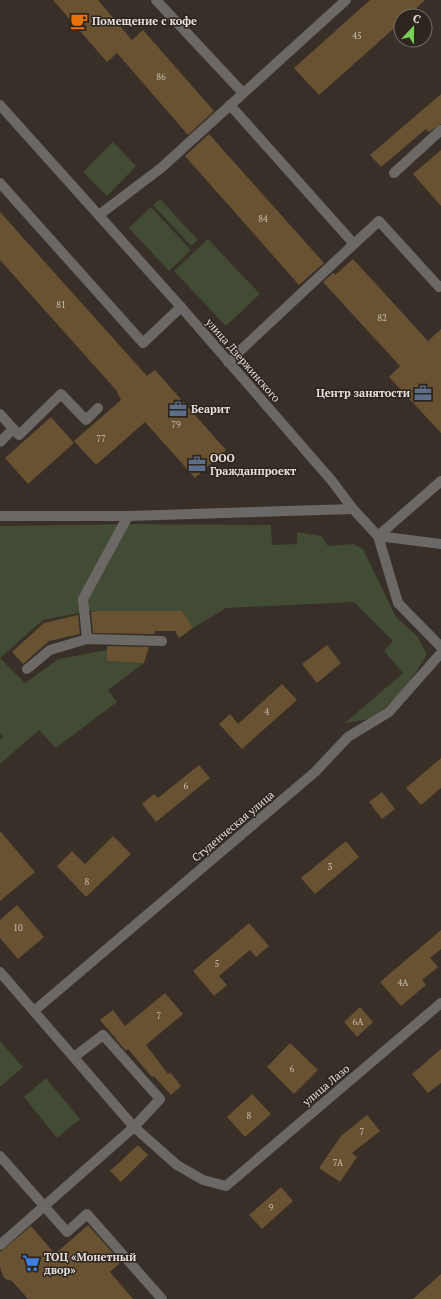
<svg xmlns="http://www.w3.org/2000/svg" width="441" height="1299" font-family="'PT Serif',serif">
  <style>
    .green { fill: #424b34 }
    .building { fill: #685232 }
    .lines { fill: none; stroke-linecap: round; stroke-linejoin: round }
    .minor { stroke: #6c6865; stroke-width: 10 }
    .labels { text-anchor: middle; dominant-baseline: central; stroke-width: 3; stroke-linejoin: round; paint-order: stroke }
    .number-label { font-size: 9px; fill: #c7beb3 }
    .poi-label { font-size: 11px; font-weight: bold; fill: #e7e2de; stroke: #2d251e; text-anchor: start }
    .street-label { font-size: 11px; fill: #e7e2de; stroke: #2d251e }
  </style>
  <rect width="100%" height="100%" fill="#372f28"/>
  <g class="green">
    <path d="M113 142 136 166 107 196 83 172Z"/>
    <path d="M160 199 198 240 191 246 153 205Z"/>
    <path d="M151 207 191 250 169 271 129 228Z"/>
    <path d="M208 239 260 294 226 326 174 271Z"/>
    <path d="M133 524 271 525 272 545 297 544V532L322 536 328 546 353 544 363 549 396 617 417 636 427 654C415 676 390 710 367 719 360 721 352 722 345 723L403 673 384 651 393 641 354 602 226 608 193 628 182 611H89L43 620 0 658 25 683 59 659 107 650V661L144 663 108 690 117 702 56 748 39 730 0 764V740L3 737 0 733V526Z"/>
    <path d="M0 1041 23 1067 0 1087Z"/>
    <path d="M46 1078 80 1119 57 1138 24 1097Z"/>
  </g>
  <g class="building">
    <path d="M53 0H98L132 40 143 30 214 111 188 135 117 53 107 62Z"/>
    <path d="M370 0H425L408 16H401V22L319 95 294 68Z"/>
    <path d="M441 94V124L429 132 426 129 381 167 370 155Z"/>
    <path d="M209 134 324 263 299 285 185 156Z"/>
    <path d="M441 150V206L413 174Z"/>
    <path d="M0 212 147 376 155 370 226 450 195 478 145 422 96 465 74 441 121 400 116 390 0 260Z"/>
    <path d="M353 259 428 341 441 329V433L389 377 400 366 323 282 333 273 335 275Z"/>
    <path d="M51 417 74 443 28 484 5 458Z"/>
    <path d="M96 611H182L193 628 179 638 175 631H155L154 634 93 633 91 612Z"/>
    <path d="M78 615 80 634 49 641 23 664 12 652 44 623Z"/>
    <path d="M327 645 341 663 317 683 302 664Z"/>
    <path d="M107 646 149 647 144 663 107 661Z"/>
    <path d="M282 684 297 700 242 749 219 724 230 714 238 724Z"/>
    <path d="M441 758V788L421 805 406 788Z"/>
    <path d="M199 765 210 778 156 822 142 804 154 794 158 798Z"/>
    <path d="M382 792 395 809 382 819 369 802Z"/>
    <path d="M0 831 35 872 0 901Z"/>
    <path d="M113 836 131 854 86 897 57 866 72 851 85 864Z"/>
    <path d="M346 841 359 857 315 894 301 878Z"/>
    <path d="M17 905 44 937 18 959 0 938V920Z"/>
    <path d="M249 923 269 946 256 957 250 950 219 976 227 985 214 996 193 971Z"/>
    <path d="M441 930V949L430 958 438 967 422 980 426 985 401 1006 380 982Z"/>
    <path d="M165 993 183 1014 146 1045 168 1074 170 1072 181 1086 171 1095 154 1076 152 1077 128 1049 126 1051 100 1020 113 1010 125 1026Z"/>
    <path d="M360 1007 373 1022 357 1037 344 1022Z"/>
    <path d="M290 1043 318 1070 294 1094 267 1067Z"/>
    <path d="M441 1049V1083L428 1093 412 1074Z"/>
    <path d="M252 1094 271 1114 245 1137 227 1117Z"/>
    <path d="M367 1115 380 1131 352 1153 357 1157 340 1182 319 1168 341 1136Z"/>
    <path d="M138 1145 148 1155 121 1182 110 1171Z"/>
    <path d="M281 1187 293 1201 262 1229 249 1215Z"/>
    <path d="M88 1225 121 1262 110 1272 133 1299H28L12 1281 5 1279 3 1276 0 1267V1252L31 1226 55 1254Z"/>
    <path d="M441 1274V1299H413Z"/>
  </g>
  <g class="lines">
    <g class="minor">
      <path d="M156 0 243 93"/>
      <path d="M0 105 181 307 332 481 353 509 378 536 398 603 441 647"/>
      <path d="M230 105 354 244 379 221 439 287 441 286"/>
      <path d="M394 173 441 130"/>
      <path d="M0 183 143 343 181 307"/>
      <path d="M99 215 161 168 346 0"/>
      <path d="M228 362 354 244"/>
      <path d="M0 414 19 435 61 394 86 420 98 408"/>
      <path d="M0 442 13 429"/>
      <path d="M0 516H128L353 509"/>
      <path d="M378 536 441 481"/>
      <path d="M378 536 441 544"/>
      <path d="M87 639 83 599 128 516"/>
      <path d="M27 669 50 650 87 639 162 641"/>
      <path d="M0 972 134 1127 177 1165 203 1180 226 1186 441 1003"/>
      <path d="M34 1011 315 772 348 737 389 712 441 653"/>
      <path d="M0 1156 67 1232 87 1214 162 1299"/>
      <path d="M0 1245 134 1127 160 1099 103 1035 74 1057"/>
    </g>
  </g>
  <defs>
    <g id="cafe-bare" transform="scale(1.38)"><path d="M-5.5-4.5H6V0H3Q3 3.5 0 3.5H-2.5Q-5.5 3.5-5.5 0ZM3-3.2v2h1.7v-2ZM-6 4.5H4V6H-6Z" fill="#e8710a" stroke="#2d251e" stroke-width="2.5" paint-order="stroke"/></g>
    <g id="office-bare" transform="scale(1.38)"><path d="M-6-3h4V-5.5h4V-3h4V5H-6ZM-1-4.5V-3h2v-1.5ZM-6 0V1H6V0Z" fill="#5c6f8a" stroke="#2d251e" stroke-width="2.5" paint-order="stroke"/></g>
    <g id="supermarket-bare" transform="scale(1.38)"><path d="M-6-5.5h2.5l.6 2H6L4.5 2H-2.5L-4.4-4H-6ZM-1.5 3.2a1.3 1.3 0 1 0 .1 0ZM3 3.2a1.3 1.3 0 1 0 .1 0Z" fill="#3f7fe0" stroke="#2d251e" stroke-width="2.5" paint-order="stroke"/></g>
  </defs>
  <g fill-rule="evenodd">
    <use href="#cafe-bare" x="79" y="21"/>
    <use href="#office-bare" x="423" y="393"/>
    <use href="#office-bare" x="178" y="409"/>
    <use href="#office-bare" x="197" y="464"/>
    <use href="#supermarket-bare" x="31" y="1263"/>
  </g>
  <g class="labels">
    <g class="number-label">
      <text x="357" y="36">45</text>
      <text x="161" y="77">86</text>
      <text x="263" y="219">84</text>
      <text x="61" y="305">81</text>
      <text x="382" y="318">82</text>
      <text x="176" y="425">79</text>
      <text x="101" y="439">77</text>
      <text x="267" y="712">4</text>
      <text x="186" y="786">6</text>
      <text x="330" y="867">3</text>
      <text x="87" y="882">8</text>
      <text x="18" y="928">10</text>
      <text x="217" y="964">5</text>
      <text x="403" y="983">4А</text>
      <text x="159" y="1016">7</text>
      <text x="358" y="1022">6А</text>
      <text x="292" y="1069">6</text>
      <text x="249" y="1116">8</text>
      <text x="362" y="1132">7</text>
      <text x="338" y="1163">7А</text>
      <text x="271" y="1208">9</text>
    </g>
    <g class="poi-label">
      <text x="92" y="21">Помещение с кофе</text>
      <text x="410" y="393" text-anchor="end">Центр занятости</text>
      <text x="191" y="409">Беарит</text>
      <text x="210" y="458">ООО<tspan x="210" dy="13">Гражданпроект</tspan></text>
      <text x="44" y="1257">ТОЦ «Монетный<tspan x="44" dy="13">двор»</tspan></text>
    </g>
    <g class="street-label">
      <text transform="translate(243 360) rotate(49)">улица Дзержинского</text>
      <text transform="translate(233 826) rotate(-40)">Студенческая улица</text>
      <text transform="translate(326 1085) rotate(-40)">улица Лазо</text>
    </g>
  </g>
  <g transform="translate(413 28) rotate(22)"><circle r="19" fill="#2d251e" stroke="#77716b"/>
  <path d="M0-3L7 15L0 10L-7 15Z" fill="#7ad157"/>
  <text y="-6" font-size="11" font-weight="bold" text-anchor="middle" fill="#e7e2de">С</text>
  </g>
</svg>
